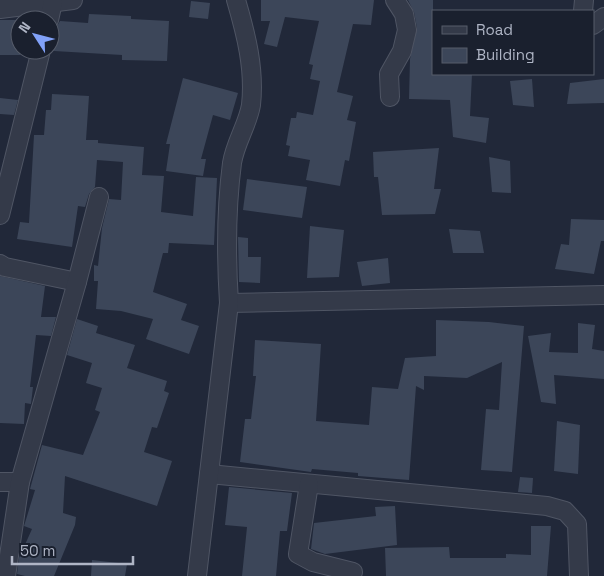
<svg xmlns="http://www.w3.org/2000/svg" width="604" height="576" font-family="'Space Grotesk',sans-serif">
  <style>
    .building { fill: #3c4659 }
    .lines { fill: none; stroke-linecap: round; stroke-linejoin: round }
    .minor-casing { stroke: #4f5564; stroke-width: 20 }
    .minor { stroke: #343a49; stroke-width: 18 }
  </style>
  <rect width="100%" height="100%" fill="#212839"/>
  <g class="building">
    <path d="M261 0H374L371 25 353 24 337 92 353 96 347 120 356 122 349 161 345 160 340 186 306 180 310 160 288 156 290 146 286 145 291 118H296L297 112 313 115 320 81 310 79 313 65 309 64 319 21 285 17 277 47 264 44 270 21H261Z"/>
    <path d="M408 0H433V74H472L470 116 489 118 486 143 453 137 450 100 409 99 410 59 417 28 414 12Z"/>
    <path d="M191 1 210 3 208 19 189 17Z"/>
    <path d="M89 14 131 16V19L169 21 167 61 122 60V55L54 51 56 28 60 21 88 23Z"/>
    <rect x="0" y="20" width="20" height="35"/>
    <path d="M183 78 238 93 230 120 213 115 201 159H206L203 176 166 171 170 144H166Z"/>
    <path d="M532 79 534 107 513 105 510 81Z"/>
    <path d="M604 79V103L567 104 570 83Z"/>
    <path d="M52 94 89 96 86 140H98V143L144 147 142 175 164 176 161 212 193 216 196 177 217 178 214 245 169 243 168 253H163L153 292 187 304 181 320 199 326 189 354 146 339 153 319 121 311 96 309 98 281H94V265L98 266 102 228 109 199 121 200 123 162 97 160 95 187 89 194 85 207 78 206 72 247 17 239 20 222 29 223 34 135H44L46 110H51Z"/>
    <path d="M0 98 18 100 14 115 0 114Z"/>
    <path d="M439 148 434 189H441L435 214 382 215 378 177H374L373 152Z"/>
    <path d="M489 157 510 161 511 193 492 192Z"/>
    <path d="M247 179 307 187 302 218 243 210Z"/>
    <path d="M571 219 604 220V241H601L594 274 555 269 561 244 569 245Z"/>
    <path d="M310 226 344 230 339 277 307 278Z"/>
    <path d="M449 229 480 231 484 253H453Z"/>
    <path d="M238 237 248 238V257H261L260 283 239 282Z"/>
    <path d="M388 258 390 283 362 286 357 262Z"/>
    <path d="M0 276 45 286 41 317H56L51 336 36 335 30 387H33L31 404 25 403 24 424 0 423Z"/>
    <path d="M77 319 98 326 96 333 135 345 127 368 167 381 164 391 169 393 157 428 152 427 144 452 172 461 157 506 65 476 63 513 76 517 75 525 54 576H25L17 574 19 558 32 529 24 526 35 490 30 489 42 445 83 455 100 412 95 410 102 388 86 383 92 363 67 355Z"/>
    <path d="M436 320 489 322 524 326 512 472 481 470 486 409 499 410 502 362 467 378 424 376V390L416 386 409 480 358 476V473L312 469 311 472 240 462 245 419H251L256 376H253L255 340 321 344 316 421 369 425 372 387 398 389 405 358 436 356Z"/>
    <path d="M578 323 595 325 592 349 604 351V379L554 375 556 404 541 402 528 336 551 333 549 352 578 353Z"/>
    <path d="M557 421 580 425 578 474 554 471Z"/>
    <path d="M520 477 533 478 532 493 518 492Z"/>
    <path d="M229 487 292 493 287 531H280L276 576H242L247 527 225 525Z"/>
    <path d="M395 506 397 545 325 554 311 549 314 523 376 516 375 507Z"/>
    <path d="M531 526H551L547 576H386L385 548 449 547 450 558H506V554L531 555Z"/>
    <path d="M92 560 127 564 125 576H91Z"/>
  </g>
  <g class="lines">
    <g class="minor-casing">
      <g id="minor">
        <path d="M0 9 73 0"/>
        <path d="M583 11 584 0"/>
        <path d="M49 20 53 2"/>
        <path d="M593 25 604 17"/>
        <path d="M390 97 389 74 402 51 407 30 404 14 395 0"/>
        <path d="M0 215 41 50"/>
        <path d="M0 264 5 267 77 282"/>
        <path d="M229 303 604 295"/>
        <path d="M209 474 547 506 565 511 577 524 579 576"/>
        <path d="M0 482H20"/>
        <path d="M309 484 298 554 313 562 353 572"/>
        <path d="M6 576 20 482 77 282 99 197"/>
        <path d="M197 576 229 303C226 256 226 209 232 163 235 143 248 124 251 105 255 69 246 34 236 0"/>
      </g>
    </g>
    <use href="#minor" class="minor"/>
  </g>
  <rect x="432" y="10" width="162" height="65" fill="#1a202e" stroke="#565c6a"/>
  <rect x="442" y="26" width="25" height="8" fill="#343a49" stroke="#565c6a"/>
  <text x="476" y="35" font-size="15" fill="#afb5c5">Road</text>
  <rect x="442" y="48" width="25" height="15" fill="#3c4659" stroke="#565c6a"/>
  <text x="476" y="60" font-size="15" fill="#afb5c5">Building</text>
  <g transform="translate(35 35) rotate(306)"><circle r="24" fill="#1a202e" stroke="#565c6a"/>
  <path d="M0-4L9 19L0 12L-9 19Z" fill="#81a1f8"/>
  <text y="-8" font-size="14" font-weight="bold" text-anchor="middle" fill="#afb5c5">N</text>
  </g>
  <path d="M12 556v8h121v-8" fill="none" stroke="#afb5c5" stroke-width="2.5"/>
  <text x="20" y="556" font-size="15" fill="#afb5c5" stroke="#1a202e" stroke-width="4" paint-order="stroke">50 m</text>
</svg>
